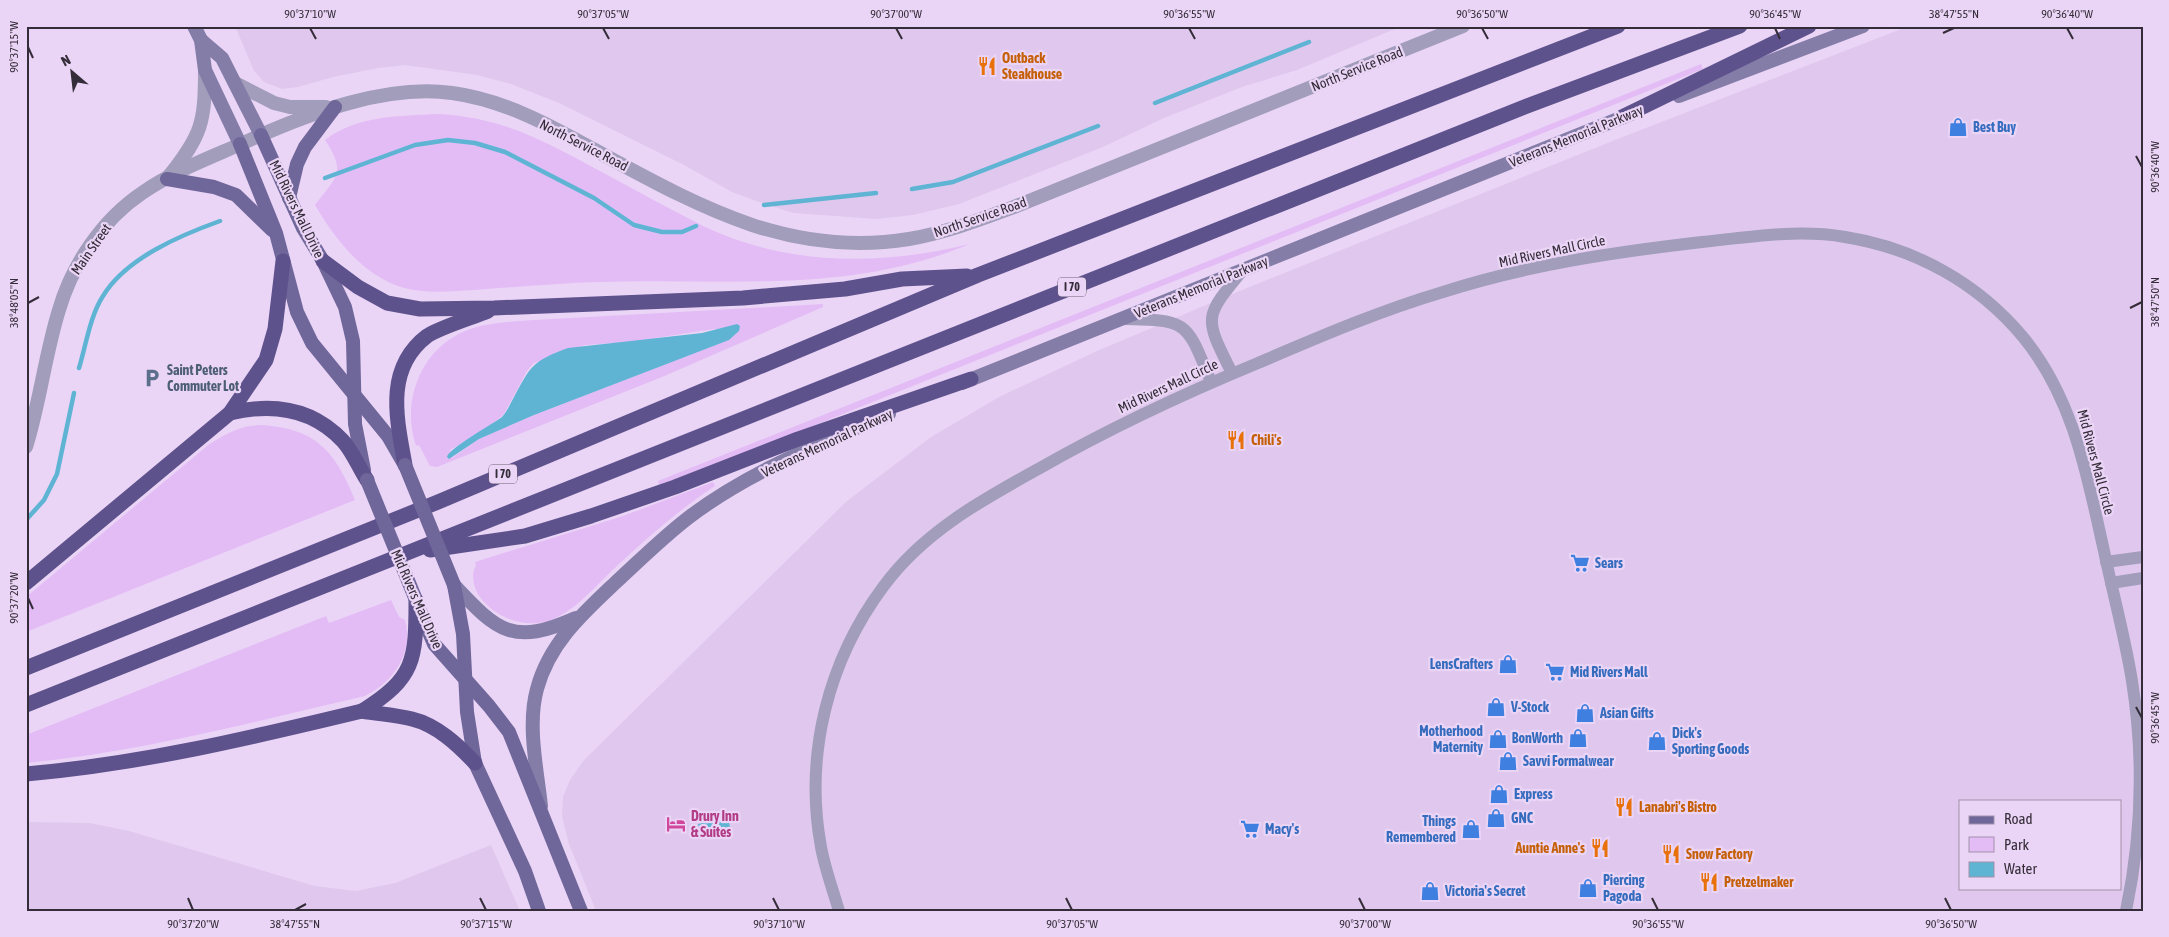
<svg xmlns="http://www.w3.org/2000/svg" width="2169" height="937" font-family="'Asap Condensed',sans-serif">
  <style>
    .built { fill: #e0c7ed; fill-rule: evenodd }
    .green { fill: #e3bcf6; fill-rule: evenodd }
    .water { fill: #5fb4d4 }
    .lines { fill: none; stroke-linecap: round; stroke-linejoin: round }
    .stream { stroke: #5fb4d4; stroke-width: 4.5 }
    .minor { stroke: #a19dbb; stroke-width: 12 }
    .tertiary { stroke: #a19dbb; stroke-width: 14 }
    .secondary { stroke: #847da8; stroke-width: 14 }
    .primary { stroke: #6f669a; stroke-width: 14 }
    .motorway { stroke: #5e528d; stroke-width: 15 }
    .primary-bridge { stroke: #6f669a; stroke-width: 14 }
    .ticks { fill: none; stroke: #342c38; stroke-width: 2 }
    .labels { text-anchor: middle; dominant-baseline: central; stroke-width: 4.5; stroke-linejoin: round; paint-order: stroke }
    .shield { fill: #ebd5f6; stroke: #6b5f71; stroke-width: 1 }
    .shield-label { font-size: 12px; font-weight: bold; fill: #342c38 }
    .food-label { font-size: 14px; font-weight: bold; fill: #c56008; stroke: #ebd5f6; text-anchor: start }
    .street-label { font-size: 14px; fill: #342c38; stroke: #ebd5f6 }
    .shop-label { font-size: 14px; font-weight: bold; fill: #366cbe; stroke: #ebd5f6; text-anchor: start }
    .service-label { font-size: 14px; font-weight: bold; fill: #4e5e75; stroke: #ebd5f6; text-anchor: start }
    .hotel-label { font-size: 14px; font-weight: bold; fill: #b23c85; stroke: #ebd5f6; text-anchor: start }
    .neatline { fill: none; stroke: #342c38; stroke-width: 2 }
    .ticks-label { font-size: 12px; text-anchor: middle; fill: #342c38 }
  </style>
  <rect width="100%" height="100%" fill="#ebd5f6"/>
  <g class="built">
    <path d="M235 26H1402L1297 70 1242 87 1164 118 1103 147 959 204 913 215 876 219 793 213 759 202 732 192 684 165 559 103 511 84 477 75 405 65 378 68 333 77 298 87 282 89 264 82 254 71Z"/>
    <path d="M1909 26H2143V911H596L569 844 562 816 563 797 570 780 584 760 847 501 931 437 999 397 1097 351 1237 292 1620 138ZM1960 801H2120V888H1960Z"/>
    <path d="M26 822 90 823 129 831 315 886 356 891 395 883 491 845 520 911H26Z"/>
  </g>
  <g class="green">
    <path d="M1701 64 1703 69 803 430 659 485 658 481Z"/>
    <path d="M439 114C505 118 544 141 600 171 635 190 670 209 705 227 789 266 881 266 970 244 848 295 727 278 600 282 559 283 517 287 475 290 452 291 427 294 404 288 363 276 335 239 315 205 336 177 347 173 325 140 358 115 399 116 439 114Z"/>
    <path d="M823 304V307L662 377 437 467 430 466 419 445 416 446C401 402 420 350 465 331 481 324 500 323 517 321ZM714 329 739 331 728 340 534 415 479 439 452 458 450 450 488 428 504 414 527 371 534 363 585 345 629 342Z"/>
    <path d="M259 425C316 428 334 450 355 500L26 632V597L207 446C225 434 238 427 259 425Z"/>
    <path d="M713 482 715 486C680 509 649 536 618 565 598 583 577 610 551 620 526 629 495 618 480 597 474 590 470 573 476 566L475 562 623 516Z"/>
    <path d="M391 600 399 617 405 620C414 652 394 682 365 696 253 722 141 752 26 763V735L326 616 329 623Z"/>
  </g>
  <g class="water">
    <path d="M737 324 740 326 739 331 729 340 534 415 479 439 449 459 447 457C448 449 491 425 502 417 507 412 510 404 514 397 531 365 533 361 568 348L702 333Z"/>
    <path d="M728 817 730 827 700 834 698 824Z"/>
  </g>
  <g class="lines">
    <g class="stream">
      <path d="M1155 103 1309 42"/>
      <path d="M325 178 415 145 448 140 475 143 505 152 594 198 634 225 662 232H682L696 226"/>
      <path d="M912 189 953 182 1098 126"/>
      <path d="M764 205 876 193"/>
      <path d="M79 368C86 345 90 316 103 296 126 258 181 235 220 221"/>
      <path d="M26 520 44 500 57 474 74 393"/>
    </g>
    <g class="minor">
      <path d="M1122 319C1189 320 1186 321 1211 382"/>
      <path d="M1232 373C1204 317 1203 318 1243 270"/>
      <path d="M2106 562 2143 557"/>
      <path d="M2111 583 2143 578"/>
      <path d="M839 911C833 890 825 869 821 847 804 755 828 661 883 587 923 532 982 500 1040 468 1110 428 1183 394 1258 363 1319 337 1379 311 1443 292 1527 265 1615 252 1702 242 1749 237 1798 229 1845 237 1915 248 1978 283 2023 337 2074 399 2087 476 2104 551 2113 594 2125 637 2132 681 2144 757 2142 835 2126 911"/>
    </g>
    <g class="tertiary">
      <path d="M235 83 274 103 290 107H326"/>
      <path d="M169 176C202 135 205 122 205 70"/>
      <path d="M26 447C40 402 45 355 59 310 72 265 102 220 142 193 175 170 215 156 252 139 310 113 387 84 452 93 506 100 557 129 604 155 702 208 792 258 909 239 945 233 979 220 1014 207L1463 26"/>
    </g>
    <g class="secondary">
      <path d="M194 26 201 40 205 70 240 144"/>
      <path d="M201 40 222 58 261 135"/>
      <path d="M1679 96 1863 26"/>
      <path d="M962 383 1633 113"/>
      <path d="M454 585C498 632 513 646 576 618"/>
      <path d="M541 806C537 769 527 725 537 689 549 644 582 614 614 584 638 562 662 538 688 518 748 472 820 444 889 414"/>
    </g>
    <g class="primary">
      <path d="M261 135 303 228 323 261 345 307 353 341 355 424 364 470"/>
      <path d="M240 144 276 233 297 312 312 343 388 436 403 462"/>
      <path d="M167 179 214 187 236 195 272 230"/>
      <path d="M289 198 297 164 305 147 335 107"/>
      <path d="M454 585 463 634 467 712 475 763 525 871 539 911"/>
      <path d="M416 602 434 644 489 706 509 732 581 911"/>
    </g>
    <g class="motorway">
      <path d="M1622 117 1809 26"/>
      <path d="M323 261 358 287 387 303 420 309 494 308 743 298 845 289 902 279 967 276"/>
      <path d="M230 413C272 403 312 408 343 441 353 452 359 468 367 480"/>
      <path d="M405 465C397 420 384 369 427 336 438 328 474 317 488 311"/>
      <path d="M430 550 525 536 591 516 675 487 798 439 971 379"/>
      <path d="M26 583 230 413 266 360 275 329 283 261"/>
      <path d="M26 668 438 502 978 275 1618 26"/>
      <path d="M26 705 1527 106 1740 26"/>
      <path d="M362 711C379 714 396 715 412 719 437 725 458 745 475 763"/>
      <path d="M26 774C141 764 250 738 362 711 415 678 416 660 416 600"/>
    </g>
    <g class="primary-bridge">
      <path d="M405 465 454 585"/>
      <path d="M367 480 416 600"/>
    </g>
  </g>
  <path class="ticks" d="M310 28 316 39M603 28 609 39M896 28 902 39M1189 28 1195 39M1482 28 1488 39M1775 28 1780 39M2067 28 2073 39M1943 33 1954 28M28 47 33 58M2136 156 2142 167M28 303 39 297M2130 308 2142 302M28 598 33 609M2136 707 2142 718M188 898 193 910M480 898 486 910M773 898 779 910M1066 898 1072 910M1359 898 1365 910M1652 898 1658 910M1945 898 1951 910M295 910 306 904"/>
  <defs>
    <g id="restaurant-bare" transform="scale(1.5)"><path d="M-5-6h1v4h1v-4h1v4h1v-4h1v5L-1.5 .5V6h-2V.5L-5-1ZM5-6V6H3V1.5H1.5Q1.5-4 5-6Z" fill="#e8710a" stroke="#ebd5f6" stroke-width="2.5" paint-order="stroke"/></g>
    <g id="shop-bare" transform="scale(1.5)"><path d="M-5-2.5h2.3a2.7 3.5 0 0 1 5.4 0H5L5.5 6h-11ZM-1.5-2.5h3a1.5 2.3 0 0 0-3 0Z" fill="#3f7fe0" stroke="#ebd5f6" stroke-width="2.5" paint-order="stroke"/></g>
    <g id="parking-bare" transform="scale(1.5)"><path d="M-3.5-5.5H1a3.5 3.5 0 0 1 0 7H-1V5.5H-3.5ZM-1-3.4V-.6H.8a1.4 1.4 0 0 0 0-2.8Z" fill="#5c6f8a" stroke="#ebd5f6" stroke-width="2.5" paint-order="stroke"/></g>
    <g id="supermarket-bare" transform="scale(1.5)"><path d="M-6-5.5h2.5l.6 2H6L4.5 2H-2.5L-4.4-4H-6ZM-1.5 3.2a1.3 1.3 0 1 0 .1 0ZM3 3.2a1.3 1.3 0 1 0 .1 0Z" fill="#3f7fe0" stroke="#ebd5f6" stroke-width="2.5" paint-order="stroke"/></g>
    <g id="hotel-bare" transform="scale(1.5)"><path d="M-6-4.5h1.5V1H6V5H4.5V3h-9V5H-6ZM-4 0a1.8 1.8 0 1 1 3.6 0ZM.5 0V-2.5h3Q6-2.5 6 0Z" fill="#d1479c" stroke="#ebd5f6" stroke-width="2.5" paint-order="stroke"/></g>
  </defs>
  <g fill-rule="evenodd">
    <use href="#restaurant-bare" x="987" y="66"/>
    <use href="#shop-bare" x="1958" y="127"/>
    <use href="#parking-bare" x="152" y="378"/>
    <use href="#restaurant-bare" x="1236" y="440"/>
    <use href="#supermarket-bare" x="1580" y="563"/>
    <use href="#shop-bare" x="1508" y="664"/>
    <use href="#supermarket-bare" x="1555" y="672"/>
    <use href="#shop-bare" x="1496" y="707"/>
    <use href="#shop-bare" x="1585" y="713"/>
    <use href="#shop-bare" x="1578" y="738"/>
    <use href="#shop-bare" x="1498" y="739"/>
    <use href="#shop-bare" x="1657" y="741"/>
    <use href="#shop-bare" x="1508" y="761"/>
    <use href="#shop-bare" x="1499" y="794"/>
    <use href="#restaurant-bare" x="1624" y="807"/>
    <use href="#shop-bare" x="1496" y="818"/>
    <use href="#hotel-bare" x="676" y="824"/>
    <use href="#supermarket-bare" x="1250" y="829"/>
    <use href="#shop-bare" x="1471" y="829"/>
    <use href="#restaurant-bare" x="1600" y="848"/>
    <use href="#restaurant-bare" x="1671" y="854"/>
    <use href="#restaurant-bare" x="1709" y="882"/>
    <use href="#shop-bare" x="1588" y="888"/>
    <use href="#shop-bare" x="1430" y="891"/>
  </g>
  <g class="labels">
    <g class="shield">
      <rect x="1058" y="277.5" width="28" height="19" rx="4"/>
      <rect x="489" y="464.5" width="28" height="19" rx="4"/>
    </g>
    <g class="shield-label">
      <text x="1072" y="287">I 70</text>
      <text x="503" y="474">I 70</text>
    </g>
    <g class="food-label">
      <text x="1002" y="58">Outback<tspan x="1002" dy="16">Steakhouse</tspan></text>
      <text x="1251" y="440">Chili's</text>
      <text x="1639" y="807">Lanabri's Bistro</text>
      <text x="1585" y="848" text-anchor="end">Auntie Anne's</text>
      <text x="1686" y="854">Snow Factory</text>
      <text x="1724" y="882">Pretzelmaker</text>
    </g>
    <g class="street-label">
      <text transform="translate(1357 69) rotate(-22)">North Service Road</text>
      <text transform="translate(1576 136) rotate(-22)">Veterans Memorial Parkway</text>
      <text transform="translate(584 145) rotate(27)">North Service Road</text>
      <text transform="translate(297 209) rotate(64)">Mid Rivers Mall Drive</text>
      <text transform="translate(980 217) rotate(-19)">North Service Road</text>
      <text transform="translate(91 249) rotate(-55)">Main Street</text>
      <text transform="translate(1552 251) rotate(-12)">Mid Rivers Mall Circle</text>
      <text transform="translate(1201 287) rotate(-22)">Veterans Memorial Parkway</text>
      <text transform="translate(1168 386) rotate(-25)">Mid Rivers Mall Circle</text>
      <text transform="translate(827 443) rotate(-25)">Veterans Memorial Parkway</text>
      <text transform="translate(2096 462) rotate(75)">Mid Rivers Mall Circle</text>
      <text transform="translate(417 599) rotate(66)">Mid Rivers Mall Drive</text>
    </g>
    <g class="shop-label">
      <text x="1973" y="127">Best Buy</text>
      <text x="1595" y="563">Sears</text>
      <text x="1493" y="664" text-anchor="end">LensCrafters</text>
      <text x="1570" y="672">Mid Rivers Mall</text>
      <text x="1511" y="707">V-Stock</text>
      <text x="1600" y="713">Asian Gifts</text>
      <text x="1483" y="731" text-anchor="end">Motherhood<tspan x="1483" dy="16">Maternity</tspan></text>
      <text x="1672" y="733">Dick's<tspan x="1672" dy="16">Sporting Goods</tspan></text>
      <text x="1563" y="738" text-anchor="end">BonWorth</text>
      <text x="1523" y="761">Savvi Formalwear</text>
      <text x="1514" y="794">Express</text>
      <text x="1511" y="818">GNC</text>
      <text x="1456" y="821" text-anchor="end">Things<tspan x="1456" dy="16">Remembered</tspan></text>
      <text x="1265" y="829">Macy's</text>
      <text x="1603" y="880">Piercing<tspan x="1603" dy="16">Pagoda</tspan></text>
      <text x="1445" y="891">Victoria's Secret</text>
    </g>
    <g class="service-label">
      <text x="167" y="370">Saint Peters<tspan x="167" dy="16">Commuter Lot</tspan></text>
    </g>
    <g class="hotel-label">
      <text x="691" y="816">Drury Inn<tspan x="691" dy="16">&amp; Suites</tspan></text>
    </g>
  </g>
  <rect width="2169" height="937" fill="none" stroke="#ebd5f6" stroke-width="55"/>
  <rect x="1959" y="800" width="162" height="90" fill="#ebd5f6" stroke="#a291aa"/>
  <rect x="1969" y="816" width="25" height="8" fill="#6f669a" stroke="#a291aa"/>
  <text x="2004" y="824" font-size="15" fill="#342c38">Road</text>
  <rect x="1969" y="837" width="25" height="15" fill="#e3bcf6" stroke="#a291aa"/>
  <text x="2004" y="850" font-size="15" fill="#342c38">Park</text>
  <rect x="1969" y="862" width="25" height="15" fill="#5fb4d4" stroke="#a291aa"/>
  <text x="2004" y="874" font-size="15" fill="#342c38">Water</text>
  <g transform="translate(72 72) rotate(332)" stroke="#ebd5f6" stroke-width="4" paint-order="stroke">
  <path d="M0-4L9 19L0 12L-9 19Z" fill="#342c38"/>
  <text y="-8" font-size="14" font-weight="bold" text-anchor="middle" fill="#342c38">N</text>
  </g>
  <rect x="28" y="28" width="2114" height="882" class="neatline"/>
  <g class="ticks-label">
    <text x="310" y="18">90°37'10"W</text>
    <text x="603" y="18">90°37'05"W</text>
    <text x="896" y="18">90°37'00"W</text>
    <text x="1189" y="18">90°36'55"W</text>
    <text x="1482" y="18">90°36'50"W</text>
    <text x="1775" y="18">90°36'45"W</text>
    <text x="1954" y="18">38°47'55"N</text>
    <text x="2067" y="18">90°36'40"W</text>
    <text transform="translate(14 47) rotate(-90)" y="4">90°37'15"W</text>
    <text transform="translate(2155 167) rotate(-90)" y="4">90°36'40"W</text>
    <text transform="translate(2155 302) rotate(-90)" y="4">38°47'50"N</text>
    <text transform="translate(14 303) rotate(-90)" y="4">38°48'05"N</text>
    <text transform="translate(14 598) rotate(-90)" y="4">90°37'20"W</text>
    <text transform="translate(2155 718) rotate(-90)" y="4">90°36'45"W</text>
    <text x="193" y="928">90°37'20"W</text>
    <text x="295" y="928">38°47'55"N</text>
    <text x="486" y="928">90°37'15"W</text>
    <text x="779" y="928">90°37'10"W</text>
    <text x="1072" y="928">90°37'05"W</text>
    <text x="1365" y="928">90°37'00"W</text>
    <text x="1658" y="928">90°36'55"W</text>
    <text x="1951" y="928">90°36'50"W</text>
  </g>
</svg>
